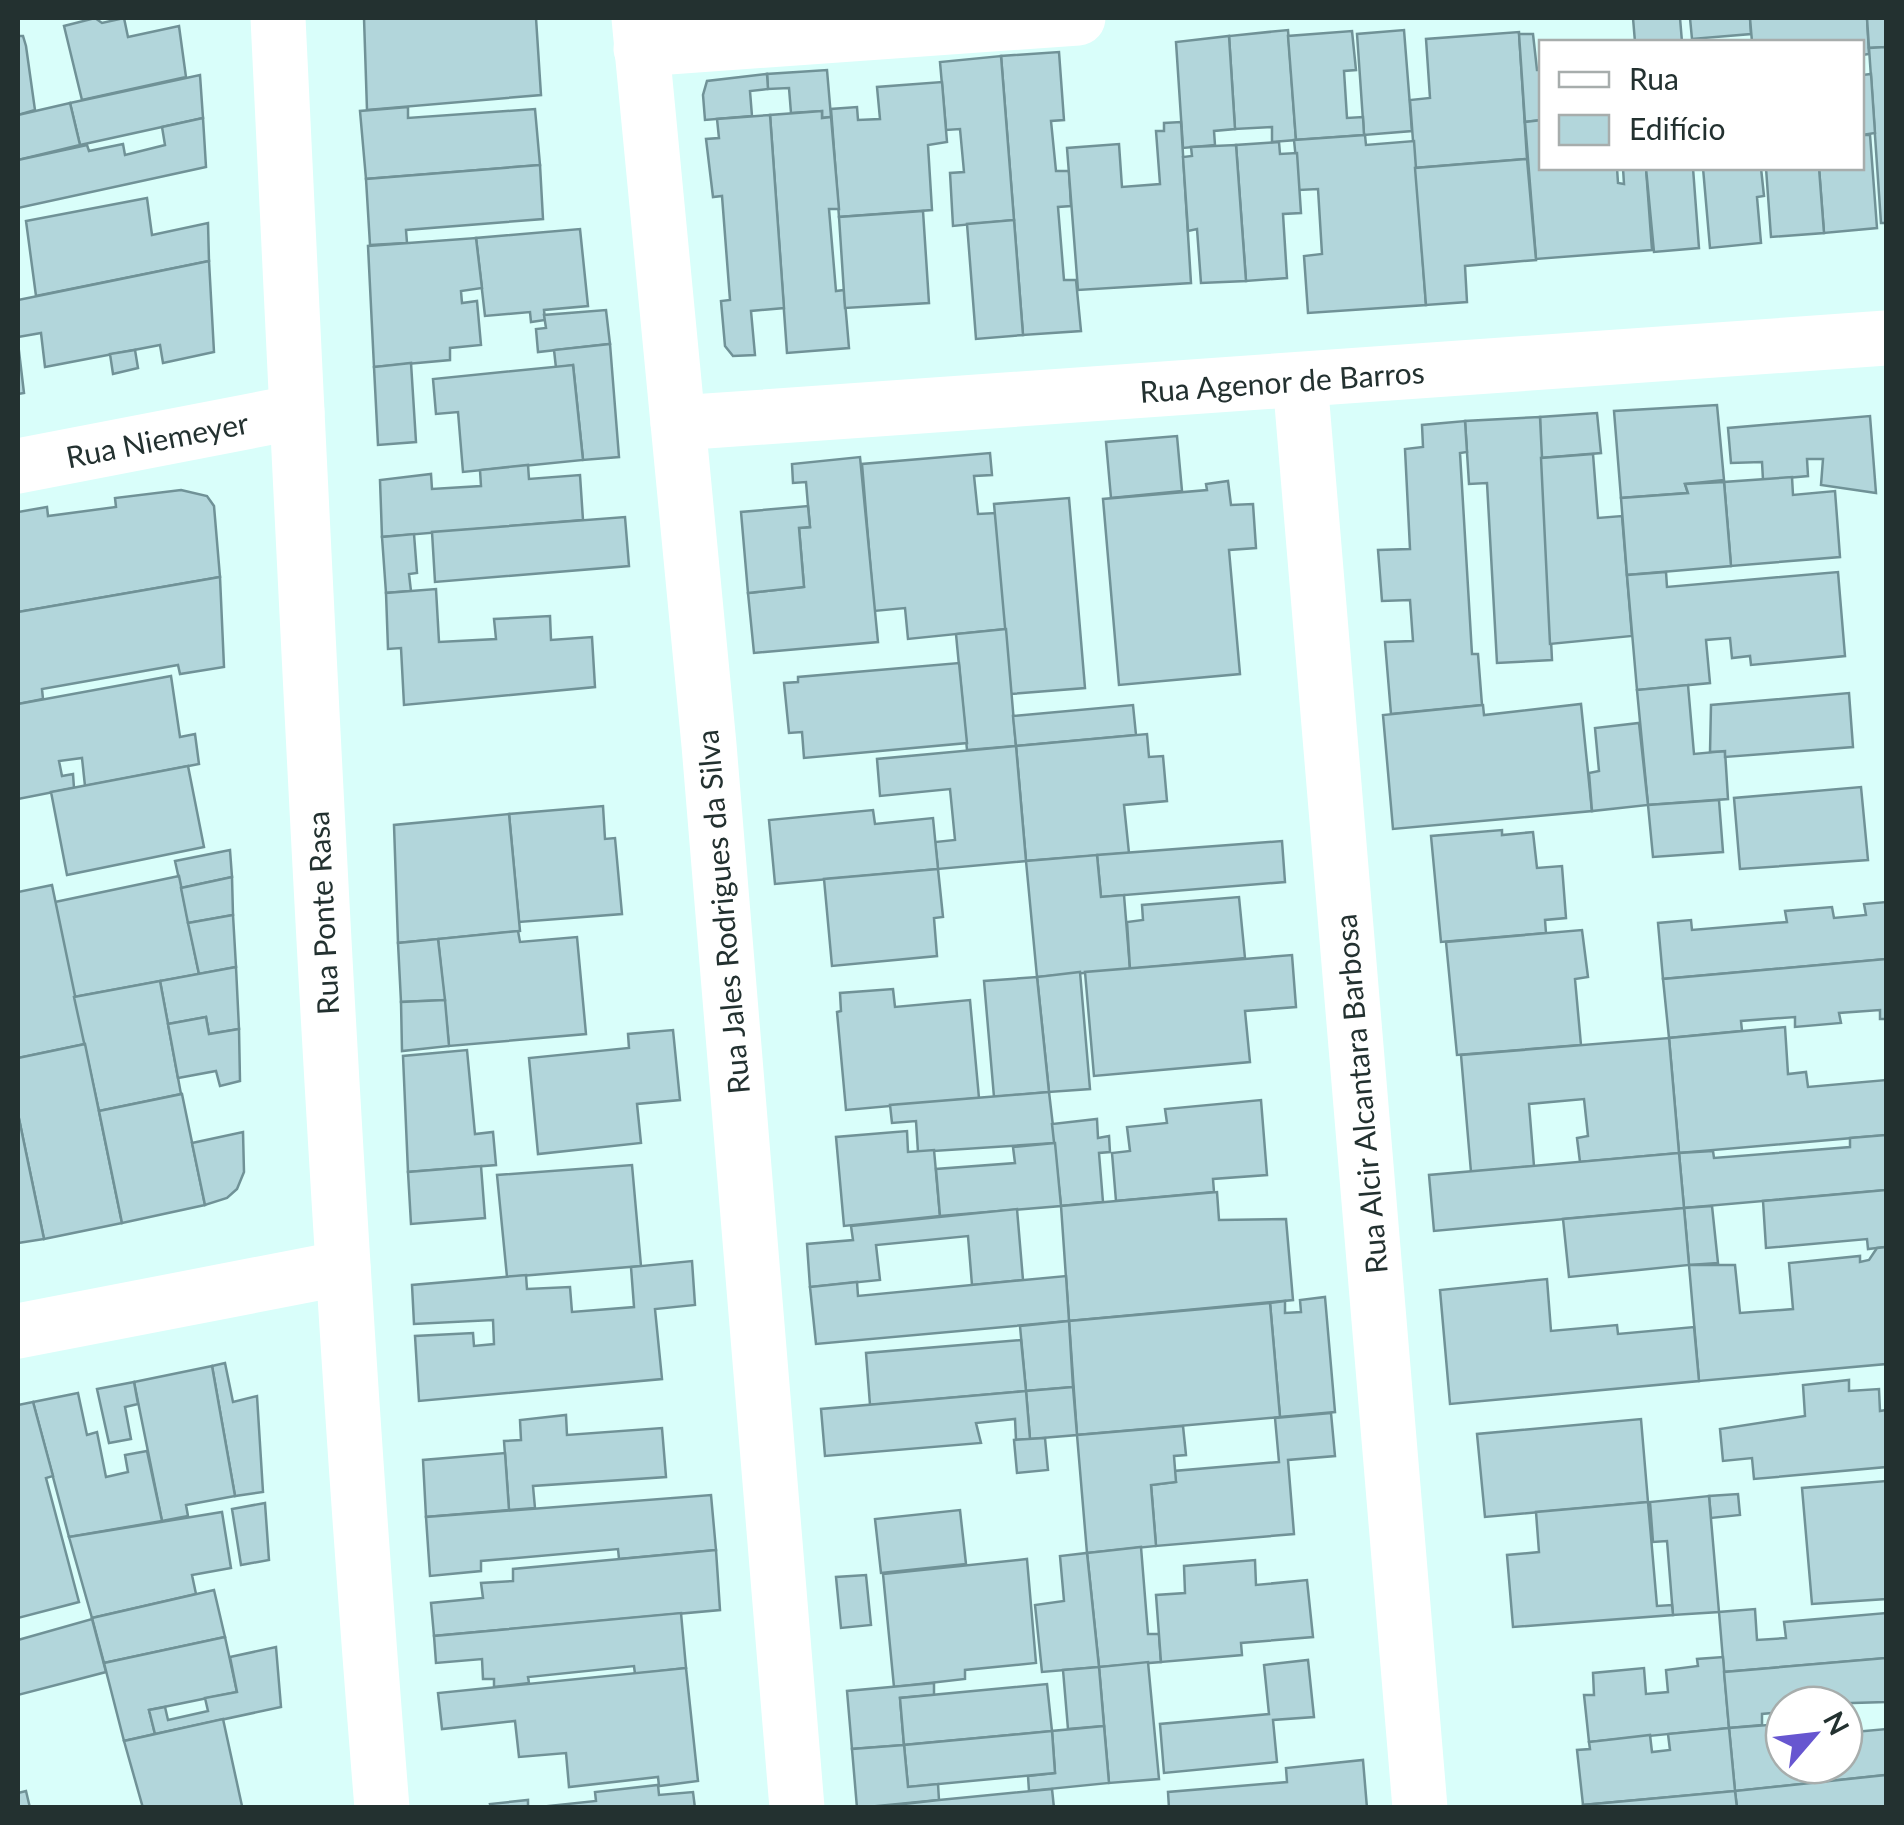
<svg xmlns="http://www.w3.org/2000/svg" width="1904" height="1825" font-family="Lato,sans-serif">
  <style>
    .building { fill: #b2d6db; stroke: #709297; stroke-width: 2.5 }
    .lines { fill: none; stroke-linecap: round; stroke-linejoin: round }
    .minor { stroke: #fff; stroke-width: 55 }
    .labels { text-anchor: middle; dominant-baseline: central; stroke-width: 9; stroke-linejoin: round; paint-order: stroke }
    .street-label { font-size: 30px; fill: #233130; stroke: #fff }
  </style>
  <rect width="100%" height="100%" fill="#d9fefa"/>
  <g class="building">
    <path d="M95 18 102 23 124 18 128 37 179 26 186 77 82 100 64 26Z"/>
    <path d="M364 18H536L541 95 367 110Z"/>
    <path d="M1633 18H1680L1682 42H1635Z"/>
    <path d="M1690 18H1750L1751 34 1692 39Z"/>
    <path d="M1750 18H1867L1869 54 1862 55V42H1752Z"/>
    <path d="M1867 18H1886V47L1869 48Z"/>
    <path d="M1288 30 1296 140 1272 142V127L1235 129 1229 36Z"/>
    <path d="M1404 30 1412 131 1364 135 1357 34Z"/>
    <path d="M1352 31 1356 70 1344 71 1347 118 1363 117 1364 135 1296 140 1288 36Z"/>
    <path d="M1519 32 1527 159 1415 168 1410 100 1430 98 1426 39Z"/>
    <path d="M1519 34H1533L1537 70H1542V120L1525 122Z"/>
    <path d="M18 36H23L26 46 35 110 18 115Z"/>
    <path d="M1229 36 1235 129 1214 131 1215 145 1183 148 1176 42Z"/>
    <path d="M1886 47V223H1881L1869 48Z"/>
    <path d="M1059 52 1064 120 1051 121 1056 171H1069L1071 206 1058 207 1064 280H1076L1081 331 1023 335 1001 56Z"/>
    <path d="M1001 56 1014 220 953 226 950 173 964 172 960 129 946 130 940 62Z"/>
    <path d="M827 70 831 117 822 118V111L791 113 789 88 768 89 767 74Z"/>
    <path d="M767 74 768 89 750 91 752 116 705 120 703 95 707 81Z"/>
    <path d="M1871 74 1875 133 1862 135V75Z"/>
    <path d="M200 75 203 118 80 145 70 103Z"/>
    <path d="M942 82 947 142 928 145 932 210 839 217 831 109 857 107 858 120 880 119 877 87Z"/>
    <path d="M70 103 80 145 18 160V115Z"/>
    <path d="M408 107V118L535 109 540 165 366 179 360 111Z"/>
    <path d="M822 111V118L831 117 839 209H829L836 291 844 290 849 348 787 353 770 115Z"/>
    <path d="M770 115 784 308 751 311 755 355 733 356 725 346 721 301 730 300 722 196 713 197 706 139 719 138 717 119Z"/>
    <path d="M203 118 206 167 18 208V160L87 145 89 151 123 144 125 155 165 145 162 127Z"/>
    <path d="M1542 120V168H1617L1618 183 1624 184 1623 168H1646L1652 250 1536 259 1525 122Z"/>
    <path d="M1181 122 1191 283 1078 290 1067 148 1119 144 1122 187 1160 184 1156 131H1164V123Z"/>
    <path d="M1365 135 1366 145 1414 141 1426 305 1308 313 1304 256 1322 254 1318 189 1299 190 1294 140Z"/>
    <path d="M1862 135H1870L1877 228 1824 233 1819 168H1862Z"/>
    <path d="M1279 142 1280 154 1297 153 1301 213 1283 214 1287 278 1246 281 1236 145Z"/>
    <path d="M1236 145 1246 281 1201 283 1197 229 1188 231 1183 157 1192 156 1191 147Z"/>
    <path d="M1527 159 1536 260 1465 266 1467 302 1426 305 1415 168Z"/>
    <path d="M540 165 543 219 406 230 407 243 370 245 366 179Z"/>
    <path d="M1646 168H1693L1699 248 1654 252Z"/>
    <path d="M1703 168H1761L1764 196 1757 197 1761 243 1710 248Z"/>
    <path d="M1766 168H1819L1824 233 1771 237Z"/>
    <path d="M147 198 152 235 208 223 209 261 36 296 26 221Z"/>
    <path d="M923 211 929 303 845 308 839 217Z"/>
    <path d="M1014 220 1023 335 976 339 967 224Z"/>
    <path d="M580 229 588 306 544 310 545 320 531 322 530 312 485 316 476 238Z"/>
    <path d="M476 238 482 288 461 291 462 303 477 301 481 345 450 348V360L374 367 368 246Z"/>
    <path d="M209 261 214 352 163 363 160 345 45 367 41 333 18 337V300Z"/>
    <path d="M606 310 610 344 538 352 536 329 546 328 544 315Z"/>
    <path d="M18 343 24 393 18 394Z"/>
    <path d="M610 344 619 457 583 460 573 365 556 368 554 350Z"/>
    <path d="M135 350 138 368 113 374 110 354Z"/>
    <path d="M411 363 416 442 378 445 374 367Z"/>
    <path d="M573 365 583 460 463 472 458 412 436 414 433 379Z"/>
    <path d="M1717 405 1724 480 1685 484 1688 493 1621 498 1614 411Z"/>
    <path d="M1597 413 1601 453 1541 458 1540 417Z"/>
    <path d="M1870 416 1876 493 1821 485 1823 459H1807L1808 476 1763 480 1762 462 1731 463 1728 428Z"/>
    <path d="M1540 417 1552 660 1497 663 1487 483 1469 484 1465 421Z"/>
    <path d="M1465 421 1467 452 1460 453 1472 654H1478L1482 705 1391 714 1385 642 1413 641 1410 600 1382 601 1378 550 1410 549 1405 449 1423 447 1422 425Z"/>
    <path d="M1177 436 1182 491 1111 498 1106 442Z"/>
    <path d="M990 453 992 475 974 476 978 514 996 513 1006 629 908 639 905 608 874 611 862 464Z"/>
    <path d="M1593 454 1598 518 1622 516 1632 636 1550 644 1541 458Z"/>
    <path d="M860 457 878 642 754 653 748 593 804 587 799 528 810 527 808 506 806 482 793 483 792 464Z"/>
    <path d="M528 465 529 479 580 475 583 520 382 537 380 480 431 474 432 489 481 486 480 470Z"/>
    <path d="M1792 477 1793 495 1835 491 1840 557 1731 566 1724 482Z"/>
    <path d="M1228 481 1231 505 1253 504 1256 548 1229 550 1240 674 1119 685 1103 499 1207 490 1206 484Z"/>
    <path d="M1724 482 1731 566 1627 575 1621 498 1688 493 1685 484Z"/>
    <path d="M181 490 207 496 214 506 220 577 18 612V512L47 507 48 516 116 507 115 498Z"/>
    <path d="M1069 498 1085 688 1011 694 994 504Z"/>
    <path d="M808 506 810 527 799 528 804 587 748 593 741 512Z"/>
    <path d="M625 517 629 566 435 582 432 532Z"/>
    <path d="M414 534 417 573 409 574 411 591 386 593 382 537Z"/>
    <path d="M1666 572 1667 587 1838 572 1845 656 1751 665 1750 656 1732 658 1730 638 1706 640 1710 683 1637 690 1627 575Z"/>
    <path d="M220 577 224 667 180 674 178 665 42 689 43 699 18 704V612Z"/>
    <path d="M436 589 439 642 496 639 494 619 550 616 551 640 592 637 595 687 404 705 401 648 388 649 386 593Z"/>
    <path d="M1006 629 1016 746 967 750 956 634Z"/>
    <path d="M959 663 967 743 804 758 802 732 789 733 784 683 798 682V677Z"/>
    <path d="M171 676 180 737 195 734 199 764 85 786 82 758 59 761 62 776 73 774 74 788 18 799V704Z"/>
    <path d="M1688 685 1694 754 1725 751 1728 799 1648 805 1637 690Z"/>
    <path d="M1849 693 1853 747 1725 757V751L1710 752 1711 705Z"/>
    <path d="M1581 704 1592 811 1393 829 1383 715 1483 705 1484 715Z"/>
    <path d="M1133 705 1136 735 1016 746 1013 716Z"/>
    <path d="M1639 723 1648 805 1592 811 1589 773 1599 771 1595 728Z"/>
    <path d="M1147 734 1149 757 1163 756 1167 801 1124 805 1129 853 1026 861 1016 746Z"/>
    <path d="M1016 746 1026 861 938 869 935 842 955 840 950 789 880 796 877 759Z"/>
    <path d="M188 766 204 847 67 875 51 792Z"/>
    <path d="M1861 787 1868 860 1740 869 1734 798Z"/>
    <path d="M1719 800 1723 852 1653 857 1648 805Z"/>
    <path d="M603 806 605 839 615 838 622 914 519 922 509 814Z"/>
    <path d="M873 810 875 824 933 818 938 869 775 884 769 820Z"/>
    <path d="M509 814 520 931 398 943 394 825Z"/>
    <path d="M1502 830V835L1533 832 1537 868 1562 866 1566 918 1545 920 1546 933 1441 942 1431 836Z"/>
    <path d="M1282 841 1285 882 1101 897 1097 855Z"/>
    <path d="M230 850 232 877 181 888 175 861Z"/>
    <path d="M1097 855 1101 897 1124 895 1130 969 1037 977 1026 861Z"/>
    <path d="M938 869 943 917 934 918 937 956 832 966 824 879Z"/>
    <path d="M179 876 199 974 74 997 55 902Z"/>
    <path d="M232 877 233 915 188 923 181 888Z"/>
    <path d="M52 885 85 1044 18 1058V892Z"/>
    <path d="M1239 897 1245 958 1130 969 1127 922 1143 920 1142 905Z"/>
    <path d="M1886 902V959L1663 979 1658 923 1691 920 1692 930 1787 922 1785 911 1832 907 1834 918 1866 915 1864 904Z"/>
    <path d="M233 915 236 967 199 974 188 923Z"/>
    <path d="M1582 930 1588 977 1575 979 1581 1045 1457 1055 1446 942Z"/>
    <path d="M518 931 520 942 577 937 586 1034 449 1046 438 939Z"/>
    <path d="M438 939 445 1000 401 1002 398 943Z"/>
    <path d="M1292 955 1296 1007 1245 1011 1250 1062 1094 1076 1085 972Z"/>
    <path d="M1886 959V1019H1880V1010L1839 1013 1841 1023 1795 1027V1017L1741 1021 1742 1031 1669 1038 1663 979Z"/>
    <path d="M236 967 239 1029 209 1034 206 1017 168 1024 160 981Z"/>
    <path d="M1080 972 1090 1089 1049 1092 1037 977Z"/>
    <path d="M1037 977 1049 1092 994 1097 984 981Z"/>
    <path d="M160 981 181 1094 99 1111 74 997Z"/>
    <path d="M893 989 895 1007 970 1000 979 1098 846 1110 837 1012 841 1011 840 993Z"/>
    <path d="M445 1000 449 1046 402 1051 401 1002Z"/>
    <path d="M206 1017 209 1034 239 1029 240 1081 220 1086 216 1071 178 1078 168 1024Z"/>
    <path d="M1785 1027 1788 1074 1806 1072 1808 1087 1886 1080V1135L1679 1153 1669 1038Z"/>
    <path d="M673 1030 680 1100 637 1104 641 1143 538 1154 529 1058 629 1048 628 1034Z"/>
    <path d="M1669 1038 1679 1153 1580 1162 1577 1138 1588 1136 1584 1099 1529 1104 1534 1166 1471 1172 1461 1055Z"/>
    <path d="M85 1044 122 1223 44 1239 18 1114V1058Z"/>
    <path d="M467 1050 475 1134 493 1132 496 1165 408 1172 403 1056Z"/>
    <path d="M1049 1092 1055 1143 918 1152 916 1121 892 1123 890 1105Z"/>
    <path d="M182 1094 205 1205 122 1223 99 1111Z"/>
    <path d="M1261 1100 1267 1175 1213 1179 1214 1192 1116 1201 1112 1153 1130 1151 1127 1127 1167 1123 1165 1109Z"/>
    <path d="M18 1114 44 1239 18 1243Z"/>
    <path d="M1097 1119 1098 1138 1109 1136 1110 1152 1099 1153 1103 1202 1061 1206 1052 1124Z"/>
    <path d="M907 1131 908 1152 934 1150 940 1216 844 1226 836 1137Z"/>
    <path d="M243 1132 244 1172 237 1189 227 1198 205 1205 192 1143Z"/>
    <path d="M1886 1135V1190L1684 1208 1679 1153 1713 1151 1714 1158 1850 1147V1138Z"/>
    <path d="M1055 1143 1061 1206 940 1216 936 1169 1015 1163 1013 1147Z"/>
    <path d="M1679 1153 1684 1208 1434 1231 1429 1175Z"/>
    <path d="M632 1165 641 1266 507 1277 497 1175Z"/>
    <path d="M481 1166 485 1218 411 1224 408 1172Z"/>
    <path d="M1886 1190V1247L1868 1249 1867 1239 1766 1248 1763 1201Z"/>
    <path d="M1217 1192 1219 1220 1286 1219 1293 1300 1069 1321 1061 1206Z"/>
    <path d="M1712 1206 1718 1263 1689 1265 1684 1208Z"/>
    <path d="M1684 1208 1689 1265 1569 1277 1563 1219Z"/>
    <path d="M1017 1209 1023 1280 972 1285 968 1236 876 1245 880 1280 810 1287 807 1244 853 1240 851 1226Z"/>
    <path d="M1886 1247V1364L1699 1381 1689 1265H1735L1740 1313 1793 1309 1789 1263 1860 1256V1262L1869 1260 1877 1248Z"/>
    <path d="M692 1261 695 1305 655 1309 662 1379 419 1401 415 1336 473 1333 474 1346 494 1344 493 1320 414 1324 412 1285 526 1275 527 1289 570 1287 572 1312 634 1307 631 1267Z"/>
    <path d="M1066 1276 1069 1321 816 1344 810 1287 857 1282 858 1296Z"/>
    <path d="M1547 1279 1551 1331 1617 1325 1618 1334 1694 1327 1699 1381 1450 1404 1440 1290Z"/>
    <path d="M1325 1297 1335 1412 1280 1417 1270 1303 1285 1301V1313L1301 1312 1300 1300Z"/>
    <path d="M1270 1303 1280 1417 1077 1435 1069 1321Z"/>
    <path d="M1069 1321 1073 1387 1026 1391 1020 1326Z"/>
    <path d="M1021 1340 1026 1391 870 1405 866 1353Z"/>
    <path d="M225 1363 233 1402 257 1396 263 1492 235 1496 212 1366Z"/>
    <path d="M212 1366 235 1496 186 1505 188 1516 162 1521 134 1382Z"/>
    <path d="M1849 1380V1391L1879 1389 1880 1411 1886 1410V1467L1754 1479 1752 1458 1723 1461 1720 1429 1805 1416 1803 1385Z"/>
    <path d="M134 1382 138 1404 125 1407 131 1439 109 1443 97 1389Z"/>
    <path d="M1073 1387 1077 1435 1030 1439 1026 1391Z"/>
    <path d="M1026 1391 1030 1439 1016 1440 1015 1419 976 1423 981 1443 825 1456 821 1409Z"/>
    <path d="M78 1393 87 1435 97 1432 106 1477 128 1472 125 1455 147 1451 162 1521 69 1537 33 1402Z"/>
    <path d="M33 1402 53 1476 46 1478 79 1602 18 1618V1405Z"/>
    <path d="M1331 1413 1335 1456 1288 1460 1294 1534 1156 1546 1151 1485 1176 1482 1174 1471 1279 1462 1275 1418Z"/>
    <path d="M566 1415 567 1435 662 1428 666 1477 533 1486 535 1508 509 1510 504 1441 521 1440 520 1420Z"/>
    <path d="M1641 1419 1648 1502 1485 1517 1477 1434Z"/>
    <path d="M1183 1426 1186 1455 1174 1456 1176 1482 1151 1485 1156 1546 1087 1553 1077 1435Z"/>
    <path d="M1045 1438 1048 1470 1017 1473 1014 1440Z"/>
    <path d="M505 1453 509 1510 426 1517 423 1460Z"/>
    <path d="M1886 1481V1599L1812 1604 1802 1488Z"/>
    <path d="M1738 1494 1740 1515 1711 1518 1709 1496Z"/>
    <path d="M711 1495 716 1550 619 1559 618 1549 481 1561V1571L430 1576 426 1517Z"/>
    <path d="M1709 1496 1719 1612 1673 1615 1667 1541 1653 1542 1650 1502Z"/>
    <path d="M1648 1502 1657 1606 1672 1605 1673 1615 1513 1627 1507 1555 1539 1552 1536 1512Z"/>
    <path d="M265 1503 269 1560 241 1565 232 1509Z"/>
    <path d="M960 1510 966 1564 881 1573 875 1519Z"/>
    <path d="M222 1512 231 1568 192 1575 196 1594 92 1618 69 1537Z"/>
    <path d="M1141 1547 1148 1634H1159L1161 1662 1099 1667 1087 1553Z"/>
    <path d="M716 1550 720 1610 434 1636 431 1603 483 1598 481 1583 513 1581V1569Z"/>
    <path d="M1087 1553 1099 1667 1042 1672 1035 1605 1064 1601 1060 1556Z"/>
    <path d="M1027 1559 1036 1663 965 1670V1679L894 1687 883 1574Z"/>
    <path d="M1255 1560 1256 1585 1307 1580 1313 1637 1241 1643 1242 1655 1161 1662 1156 1595 1185 1593 1184 1566Z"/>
    <path d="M866 1575 871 1625 841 1628 836 1577Z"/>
    <path d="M214 1590 225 1637 104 1663 92 1618Z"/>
    <path d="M1755 1609 1757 1640 1786 1638 1784 1622 1886 1613V1658L1724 1672 1719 1612Z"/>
    <path d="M681 1613 686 1668 635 1674 634 1666 528 1677 529 1683 494 1687V1679H483L482 1659 436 1663 434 1636Z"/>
    <path d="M92 1619 106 1672 18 1695V1640Z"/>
    <path d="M225 1637 237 1692 149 1710 155 1734 124 1741 104 1663Z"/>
    <path d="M276 1647 281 1707 155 1734 149 1710 165 1707 168 1720 208 1711 205 1698 237 1692 230 1657Z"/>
    <path d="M1723 1657 1729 1728 1589 1742 1584 1695H1594L1593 1673 1644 1668 1646 1694 1668 1692 1666 1670 1698 1666 1697 1659Z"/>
    <path d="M1886 1658V1702L1784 1705V1712L1762 1714V1725L1729 1728 1724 1672Z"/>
    <path d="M1308 1660 1314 1717 1273 1720 1277 1762 1164 1773 1160 1724 1269 1714 1264 1665Z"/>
    <path d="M1148 1662 1159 1779 1109 1783 1099 1667Z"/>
    <path d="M1099 1667 1104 1726 1068 1729 1063 1670Z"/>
    <path d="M686 1668 698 1781 659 1786 658 1777 569 1787 566 1753 519 1757 515 1721 442 1729 438 1693Z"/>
    <path d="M934 1683V1695L900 1698 904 1745 852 1749 847 1691Z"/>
    <path d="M1047 1684 1052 1731 904 1745 900 1698Z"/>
    <path d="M223 1719 242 1806 143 1808 124 1741Z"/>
    <path d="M1768 1725 1770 1740 1784 1739V1765H1844V1733L1886 1729V1775L1735 1791 1729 1728Z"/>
    <path d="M1104 1726 1109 1783 1029 1791 1028 1776 1055 1773 1052 1731Z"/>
    <path d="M1729 1728 1735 1791 1583 1805 1577 1750 1590 1749 1589 1742 1650 1735 1652 1752 1670 1750 1668 1734Z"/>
    <path d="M1052 1731 1055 1773 908 1787 904 1745Z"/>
    <path d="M904 1745 908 1787 938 1784 939 1800 857 1808 852 1749Z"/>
    <path d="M1363 1760 1367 1808H1169L1168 1792 1287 1782 1286 1768Z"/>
    <path d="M1886 1775V1808H1737L1735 1791Z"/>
    <path d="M658 1785 659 1795 693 1792 695 1808H530L596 1801 595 1792Z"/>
    <path d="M1052 1789 1054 1808H869L939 1800Z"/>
    <path d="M26 1791 30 1808H18V1793Z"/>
    <path d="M1735 1791 1737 1808H1583V1805Z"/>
    <path d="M528 1800V1808H491L490 1804Z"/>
  </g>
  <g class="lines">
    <g class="minor">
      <path d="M278 18C307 615 333 1212 382 1808"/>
      <path d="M639 18 709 745 797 1808"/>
      <path d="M641 49 1078 18"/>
      <path d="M1300 380 1420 1808"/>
      <path d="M678 423 1886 338"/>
      <path d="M18 466 297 412"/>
      <path d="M18 1331 343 1268"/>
    </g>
  </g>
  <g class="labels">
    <g class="street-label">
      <text transform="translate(1282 381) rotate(-4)">Rua Agenor de Barros</text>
      <text transform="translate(157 439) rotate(-11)">Rua Niemeyer</text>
      <text transform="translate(722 912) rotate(-95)">Rua Jales Rodrigues da Silva</text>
      <text transform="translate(322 913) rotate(-93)">Rua Ponte Rasa</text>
      <text transform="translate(1360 1094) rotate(-95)">Rua Alcir Alcantara Barbosa</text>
    </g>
  </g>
  <rect width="1904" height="1825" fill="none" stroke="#233130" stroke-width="40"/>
  <rect x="1539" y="40" width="325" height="130" fill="#ffffff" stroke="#a7adac" stroke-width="2.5"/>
  <rect x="1559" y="72" width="50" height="15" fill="#ffffff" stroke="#a7adac" stroke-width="2.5"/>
  <text x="1629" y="90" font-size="30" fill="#233130">Rua</text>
  <rect x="1559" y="115" width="50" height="30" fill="#b2d6db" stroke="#a7adac" stroke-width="2.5"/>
  <text x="1629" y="140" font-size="30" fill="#233130">Edifício</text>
  <g transform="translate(1814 1735) rotate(62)"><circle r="48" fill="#ffffff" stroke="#a7adac" stroke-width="2.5"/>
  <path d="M0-8L18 38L0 25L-18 38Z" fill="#6756d0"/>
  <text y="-15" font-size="28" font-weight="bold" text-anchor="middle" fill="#233130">N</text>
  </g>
</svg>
